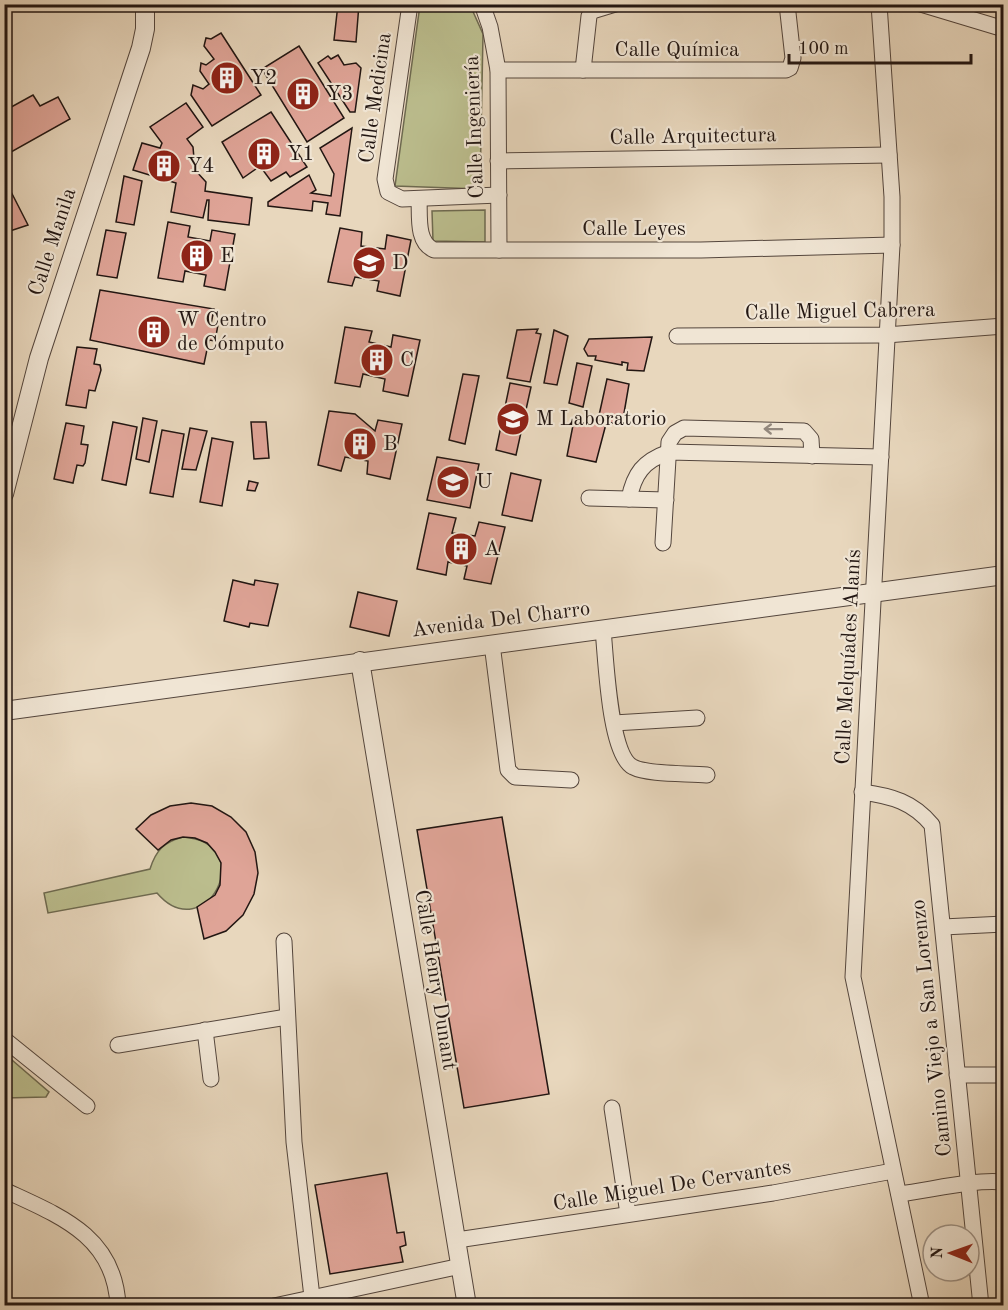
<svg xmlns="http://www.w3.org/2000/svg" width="1008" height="1310" font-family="'Old Standard TT',serif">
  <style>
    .green { fill: #bbbd8d; stroke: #6e6a50; stroke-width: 1.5 }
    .building { fill: #dfa497; stroke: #221612; stroke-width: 1.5 }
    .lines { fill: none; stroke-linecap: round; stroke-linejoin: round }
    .minor-casing { stroke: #54463d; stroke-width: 17 }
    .tertiary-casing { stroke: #54463d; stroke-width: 20 }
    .minor { stroke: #f0e5d4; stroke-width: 15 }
    .tertiary { stroke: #f0e5d4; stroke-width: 18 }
    .oneway { stroke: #93887d }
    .labels { text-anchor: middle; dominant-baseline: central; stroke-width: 4.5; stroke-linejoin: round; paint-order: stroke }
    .street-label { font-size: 21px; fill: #221612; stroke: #f0e5d4 }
    .poi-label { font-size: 21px; fill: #221612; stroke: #f0e5d4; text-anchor: start }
  </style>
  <rect width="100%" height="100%" fill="#e8d7bd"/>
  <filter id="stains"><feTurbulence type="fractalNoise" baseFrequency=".00333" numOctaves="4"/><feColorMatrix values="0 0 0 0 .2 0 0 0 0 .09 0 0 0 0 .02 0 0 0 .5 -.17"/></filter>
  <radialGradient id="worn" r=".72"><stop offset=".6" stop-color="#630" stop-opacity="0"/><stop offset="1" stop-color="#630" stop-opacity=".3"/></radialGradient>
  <g class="green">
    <path d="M420 5H470L483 34 480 189 395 186Z"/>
    <path d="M485 210V242L433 241 432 211Z"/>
    <path d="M183 837C261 843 205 949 157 893L48 913 44 893 150 869C156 850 164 842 183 837Z"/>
    <path d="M5 1054 49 1092 46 1097 5 1098Z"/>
  </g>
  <g class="building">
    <path d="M338 4H359L356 42 334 40Z"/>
    <path d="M221 33 261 95 212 126 191 95 193 85 203 89 209 84 200 71 201 63 206 65 214 59 204 46 206 38 211 39Z"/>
    <path d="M299 46 344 118 307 142 262 69Z"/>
    <path d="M338 55 344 65 356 63 361 68 355 112H350L318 63 328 56 331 59Z"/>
    <path d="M33 95 40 106 58 97 70 119 4 156V111Z"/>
    <path d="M186 103 203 127 187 139 193 147 195 170 206 182 205 191 252 198 249 225 208 220 209 200H207L203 218 171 212 176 183 133 170 142 143 160 148 162 143 150 127Z"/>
    <path d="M271 112 307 167 290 177 286 172 271 181 260 166 243 178 222 142Z"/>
    <path d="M352 128 340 216 326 214 328 203 313 201 312 211 268 206V202L309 175 316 190 311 193 331 196 334 174 320 148Z"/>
    <path d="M124 176 142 181 134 225 116 222Z"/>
    <path d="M4 178 28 225 4 233Z"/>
    <path d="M168 222 190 226 188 237 210 241 212 230 235 234 225 290 204 286 206 275 185 271 183 282 158 278Z"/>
    <path d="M340 228 362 232 361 246 385 249 387 235 411 240 400 296 377 291 379 281 355 277 352 286 328 282Z"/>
    <path d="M106 230 126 233 117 278 97 275Z"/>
    <path d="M100 290 214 309 211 324 218 325 215 341 209 340 204 364 90 340Z"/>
    <path d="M345 327 372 331 369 342 391 347 393 335 420 340 408 396 383 391 385 379 363 374 360 387 335 383Z"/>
    <path d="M538 329 536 333 541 334 530 382 507 378 517 330Z"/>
    <path d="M554 330 568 336 557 385 544 383Z"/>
    <path d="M652 337 644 371 627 370 628 363 622 362V365L595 360 596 356H588L584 349 589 339Z"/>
    <path d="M77 347 97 349 94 364 100 365 101 370 95 391 89 390 86 408 66 405Z"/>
    <path d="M577 363 592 366 583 407 569 403Z"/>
    <path d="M463 374 479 376 465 444 449 440Z"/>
    <path d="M607 379 629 384 622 425 598 420Z"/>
    <path d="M510 383 531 387 516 455 496 450Z"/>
    <path d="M329 411 355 414 375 431 378 420 402 424 390 479 367 474 368 461 345 457 341 471 318 465Z"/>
    <path d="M143 418 157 421 149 462 136 459Z"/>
    <path d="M587 419 606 424 596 462 567 456 574 420 586 422Z"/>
    <path d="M113 422 137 427 126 485 102 480Z"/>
    <path d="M251 422H266L269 458 254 459Z"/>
    <path d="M66 423 84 426 81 444 88 445 85 463 83 466 77 465 73 483 54 479Z"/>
    <path d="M190 428 207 431 196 470 182 469Z"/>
    <path d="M162 430 184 434 173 497 150 493Z"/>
    <path d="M212 438 233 442 222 506 200 502Z"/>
    <path d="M437 457 479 464 470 508 427 500Z"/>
    <path d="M511 473 541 480 532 521 502 515Z"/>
    <path d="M249 481 258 483 255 491 247 490Z"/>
    <path d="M429 513 456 518 452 533 475 536 479 522 505 527 491 584 464 579 467 566 448 562 446 575 417 569Z"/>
    <path d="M233 580 254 585 255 580 278 584 268 626 250 623 249 627 224 621Z"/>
    <path d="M358 592 397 601 389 636 350 627Z"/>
    <path d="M191 803 212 806 231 817 246 832 255 852 258 873 254 894 243 915 226 931 204 939 197 907 215 895 220 885 221 863 215 852 207 843 195 838 183 837 171 840 158 850 136 829 151 815 170 806Z"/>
    <path d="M502 817 549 1094 464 1108 417 830Z"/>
    <path d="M387 1173 397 1233 404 1232 406 1245 400 1247 403 1262 330 1274 315 1185Z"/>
  </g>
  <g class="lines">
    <g class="minor-casing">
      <g id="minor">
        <path d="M410 4 385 179 388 192 402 199 499 195"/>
        <path d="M482 4 490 27 498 70 499 250"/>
        <path d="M879 4 892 197V245L853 977 922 1306"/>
        <path d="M921 4 1004 29"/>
        <path d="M498 70H786L790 68 793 58 787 4"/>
        <path d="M583 70 589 16 592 11 615 4"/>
        <path d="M498 161 889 155"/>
        <path d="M419 199C420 216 416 242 434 250H701L892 245"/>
        <path d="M677 336 886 335 1004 326"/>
        <path d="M589 498 666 500"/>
        <path d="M629 499C634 474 643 461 669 452L881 457"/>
        <path d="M663 543 669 442 675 433 684 428 804 431 811 439 812 456"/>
        <path d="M603 630C606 657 609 755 633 767 648 775 688 773 707 775"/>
        <path d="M492 644 508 770 515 777 571 780"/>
        <path d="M614 723 697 718"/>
        <path d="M862 792C892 796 913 802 932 825L981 1306"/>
        <path d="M943 927 1004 924"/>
        <path d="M284 941 294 1142 312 1297"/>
        <path d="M205 1030 211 1079"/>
        <path d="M4 1039 87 1106"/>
        <path d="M118 1045 287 1017"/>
        <path d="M957 1075H1004"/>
        <path d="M612 1108 628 1214"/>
        <path d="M4 1190C60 1216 115 1236 118 1306"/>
        <path d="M899 1194C932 1190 972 1179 1004 1182"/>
        <path d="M457 1240 773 1193 893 1171"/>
        <path d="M274 1306 461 1266"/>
      </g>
    </g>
    <g class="tertiary-casing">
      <g id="tertiary">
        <path d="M4 494 39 358 141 48 145 29V4"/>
        <path d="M360 661 467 1306"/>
        <path d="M4 711 1004 575"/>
      </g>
    </g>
    <use href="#minor" class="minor"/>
    <use href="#tertiary" class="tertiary"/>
  </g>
  <defs><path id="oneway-shaft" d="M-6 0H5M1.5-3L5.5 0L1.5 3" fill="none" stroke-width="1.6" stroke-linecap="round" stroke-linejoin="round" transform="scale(1.5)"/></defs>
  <use class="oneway" href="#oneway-shaft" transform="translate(773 429) rotate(-179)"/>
  <defs>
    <g id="building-disc" transform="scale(1.725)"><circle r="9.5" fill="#8f2418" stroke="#f0e5d4"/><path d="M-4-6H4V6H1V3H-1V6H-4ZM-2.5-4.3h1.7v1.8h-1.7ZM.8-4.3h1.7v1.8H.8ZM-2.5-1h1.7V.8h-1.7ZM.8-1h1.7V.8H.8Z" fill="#fff"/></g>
    <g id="university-disc" transform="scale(1.725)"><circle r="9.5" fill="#8f2418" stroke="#f0e5d4"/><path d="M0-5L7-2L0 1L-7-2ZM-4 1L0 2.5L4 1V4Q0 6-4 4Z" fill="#fff"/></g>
    <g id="school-disc" transform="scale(1.725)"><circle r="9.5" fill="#8f2418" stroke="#f0e5d4"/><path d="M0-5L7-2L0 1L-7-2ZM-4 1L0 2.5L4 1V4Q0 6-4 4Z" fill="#fff"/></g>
  </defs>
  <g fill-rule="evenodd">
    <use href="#building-disc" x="227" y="78"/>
    <use href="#building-disc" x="303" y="94"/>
    <use href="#building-disc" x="264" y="154"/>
    <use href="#building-disc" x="164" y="166"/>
    <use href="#building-disc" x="197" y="256"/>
    <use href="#university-disc" x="369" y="263"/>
    <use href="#building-disc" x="154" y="332"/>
    <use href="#building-disc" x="377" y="360"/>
    <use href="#school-disc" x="513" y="419"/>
    <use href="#building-disc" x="360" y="444"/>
    <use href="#school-disc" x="453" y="482"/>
    <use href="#building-disc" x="461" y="549"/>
  </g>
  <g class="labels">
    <g class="street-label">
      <text x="677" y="50">Calle Química</text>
      <text transform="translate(376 98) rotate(-82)">Calle Medicina</text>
      <text transform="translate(475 127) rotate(-92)">Calle Ingeniería</text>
      <text transform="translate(693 137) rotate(-1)">Calle Arquitectura</text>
      <text x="634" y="229">Calle Leyes</text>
      <text transform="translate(53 242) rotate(-72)">Calle Manila</text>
      <text transform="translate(840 312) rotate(-1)">Calle Miguel Cabrera</text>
      <text transform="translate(501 620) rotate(-7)">Avenida Del Charro</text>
      <text transform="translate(849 657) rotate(-87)">Calle Melquíades Alanís</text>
      <text transform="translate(435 980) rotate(81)">Calle Henry Dunant</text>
      <text transform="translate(932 1028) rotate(-96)">Camino Viejo a San Lorenzo</text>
      <text transform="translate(672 1186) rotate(-9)">Calle Miguel De Cervantes</text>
    </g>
    <g class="poi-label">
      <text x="250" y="78">Y2</text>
      <text x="326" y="94">Y3</text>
      <text x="287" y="154">Y1</text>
      <text x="187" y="166">Y4</text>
      <text x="220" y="256">E</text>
      <text x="392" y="263">D</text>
      <text x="177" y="320">W Centro<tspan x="177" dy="24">de Cómputo</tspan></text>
      <text x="400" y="360">C</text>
      <text x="536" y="419">M Laboratorio</text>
      <text x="383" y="444">B</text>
      <text x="476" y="482">U</text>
      <text x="484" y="549">A</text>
    </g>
  </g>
  <rect width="1008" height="1310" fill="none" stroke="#e8d7bd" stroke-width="24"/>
  <rect x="6" y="6" width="996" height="1298" fill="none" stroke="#221612" stroke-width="3"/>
  <rect x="12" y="12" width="984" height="1286" fill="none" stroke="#221612" stroke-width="1.5"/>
  <g transform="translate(951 1253) rotate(271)"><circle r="28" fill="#f0e5d4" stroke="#9e9286" stroke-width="1.5"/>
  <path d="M0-4.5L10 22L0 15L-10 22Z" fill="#8f2418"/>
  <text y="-9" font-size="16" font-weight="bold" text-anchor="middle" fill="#221612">N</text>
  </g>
  <path d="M789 54v9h182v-9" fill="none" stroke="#221612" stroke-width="3"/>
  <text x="798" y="54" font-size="18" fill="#221612" stroke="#f0e5d4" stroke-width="4.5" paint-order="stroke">100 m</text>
  <rect width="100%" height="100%" filter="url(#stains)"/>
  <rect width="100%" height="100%" fill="url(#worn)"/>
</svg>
